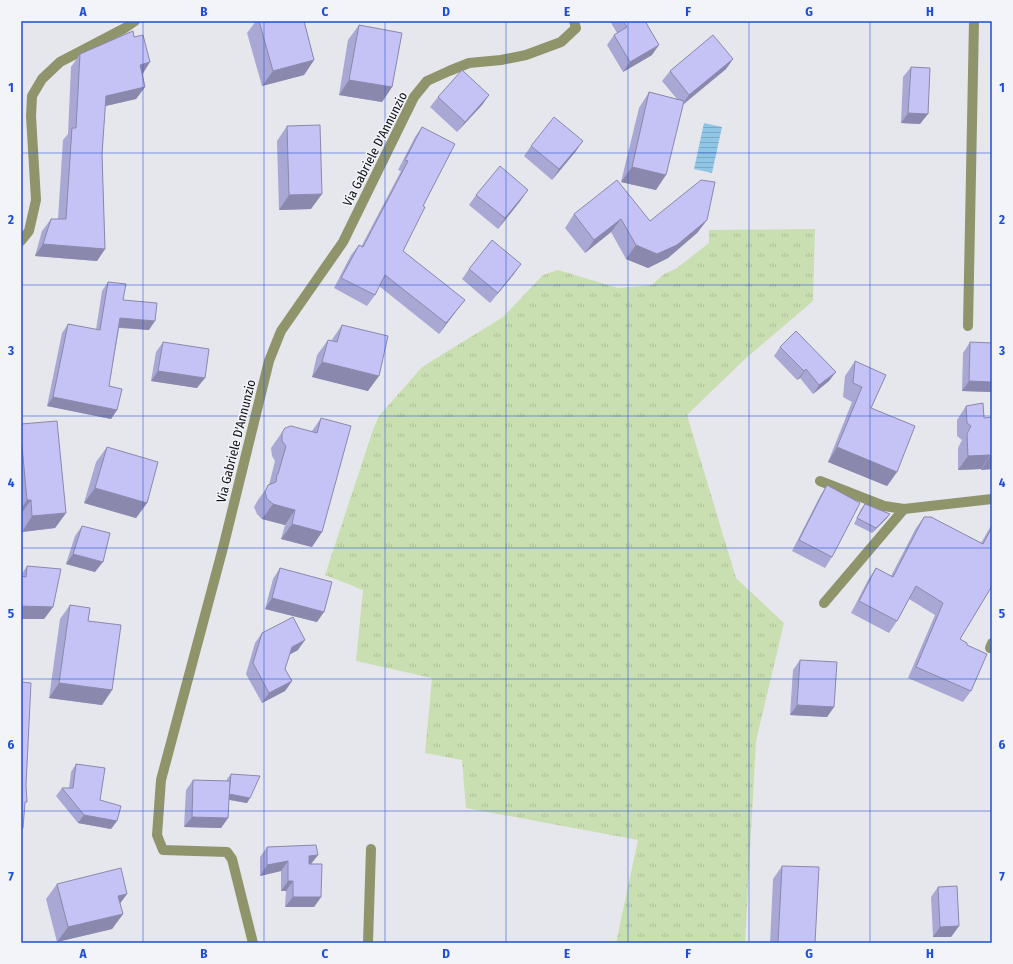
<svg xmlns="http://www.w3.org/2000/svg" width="1013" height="964" font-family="'Fira Sans Condensed',sans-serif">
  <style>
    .grass { fill: url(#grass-tufts) }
    .water { fill: url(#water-rules) }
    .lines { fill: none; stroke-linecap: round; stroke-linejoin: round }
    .minor { stroke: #8f946b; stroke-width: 10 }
    .wall { fill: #a9a8d4 }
    .shaded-wall { fill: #8a88ac }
    .building { fill: #c5c3f6; stroke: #8a88ac }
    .grid { fill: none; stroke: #1d4ed8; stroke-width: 1; stroke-opacity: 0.55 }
    .labels { text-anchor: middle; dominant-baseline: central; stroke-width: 3; stroke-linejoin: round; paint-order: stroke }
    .street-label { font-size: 13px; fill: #121215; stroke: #f3f3fa }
    .neatline { fill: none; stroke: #1d4ed8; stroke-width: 1.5 }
    .grid-label { font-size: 13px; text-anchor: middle; font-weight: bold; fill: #1d4ed8 }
  </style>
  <defs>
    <pattern id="grass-tufts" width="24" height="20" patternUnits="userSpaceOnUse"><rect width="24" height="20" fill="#cadfb1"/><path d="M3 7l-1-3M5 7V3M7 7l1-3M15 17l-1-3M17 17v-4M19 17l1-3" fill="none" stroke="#acbe97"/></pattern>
    <pattern id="water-rules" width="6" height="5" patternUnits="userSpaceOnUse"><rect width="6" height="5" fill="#90c6e5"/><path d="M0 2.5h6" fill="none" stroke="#7ba9c4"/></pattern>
  </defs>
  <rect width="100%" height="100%" fill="#e6e6ed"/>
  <path class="grass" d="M815 229 813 301 745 359 687 415 736 578 784 623 756 741 745 943H616L638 840 466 808 462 760 425 753 432 678 356 661 363 590 325 575 374 427 379 416 422 367 503 317 543 275 558 270 618 288 652 285 664 274 677 268 709 243V230Z"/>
  <path class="water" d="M704 123 722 127 712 173 694 169Z"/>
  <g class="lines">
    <g class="minor">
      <path d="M21 241 29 231 36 200 31 116 32 96 42 79 60 62 125 28 135 21"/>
      <path d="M968 326 974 21"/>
      <path d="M820 481 884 506 904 509 992 499"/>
      <path d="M824 603 904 509"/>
      <path d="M990 648 992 643"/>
      <path d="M253 943 232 859 227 852 163 850 157 835 161 780 224 544 269 361 281 331 343 242 414 97 427 81 449 71 469 63 501 60 526 55 561 42 576 28 574 21"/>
      <path d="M368 943 371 849"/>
    </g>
  </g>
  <g class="wall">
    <path d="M256 21H304L314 60 304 75 262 86 247 33Z"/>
    <path d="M610 21H645L652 55 623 72 607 45 614 35 617 33Z"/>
    <path d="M359 25 392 87 382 102 339 95 348 40Z"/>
    <path d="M80 54 142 74 145 87 136 99 105 106 102 154 105 249 97 261 35 256 42 231 51 219H58L63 140 68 134 71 67Z"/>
    <path d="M733 59 726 69 683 105 656 190 621 182 639 108 649 92 677 99 662 81 670 71Z"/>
    <path d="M911 67 920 124 901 123 903 77Z"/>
    <path d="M489 95 482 105 457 132 430 107 438 97Z"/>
    <path d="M287 126 311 209 279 210 277 141Z"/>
    <path d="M422 127 423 206 403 251 465 300 457 310 439 334 379 286 375 295 367 306 334 288 351 255 359 245 361 247 401 171 398 170 415 137Z"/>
    <path d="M531 146 576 151 552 180 524 156Z"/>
    <path d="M476 195 521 200 498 229 469 205Z"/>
    <path d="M574 214 650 221 707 220 697 233 668 258 648 268 626 259 611 232 585 253 565 228Z"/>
    <path d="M469 269 514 274 490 303 462 279Z"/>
    <path d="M108 282 149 330 119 328 109 386 117 410 111 419 47 406 62 333 68 324 96 330 102 291Z"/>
    <path d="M342 325 368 391 312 377 317 355 328 340 331 341Z"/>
    <path d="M163 342 197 388 151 381 156 352Z"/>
    <path d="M970 342 992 392 962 391 963 353Z"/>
    <path d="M780 347 829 381 813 394 800 378 797 380 774 356Z"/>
    <path d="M855 361 871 408 897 472 887 486 828 462 852 402 843 397 845 376Z"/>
    <path d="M966 406 984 418 992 417V469L981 470V469L958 470V448L962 440 957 436V420Z"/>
    <path d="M321 418 312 547 281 539 285 525 262 519 257 514 254 507 258 500 269 485 275 461 272 456 271 448 285 428 312 431Z"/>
    <path d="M21 424 66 513 55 528 22 532 21 522Z"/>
    <path d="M107 447 147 503 136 518 84 503 96 462Z"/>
    <path d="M827 485 832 557 825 568 792 551 820 496Z"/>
    <path d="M865 504 890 514 886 519 872 533 854 524 861 509Z"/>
    <path d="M924 517 981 543 992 524V586L960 639 967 645 971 691 963 702 908 678 935 615 909 599 897 621 889 633 851 613 868 580 876 568 891 576 916 528Z"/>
    <path d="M82 526 95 572 66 564 75 536Z"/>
    <path d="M27 566 53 607 44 619H21V575Z"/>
    <path d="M280 568 317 622 265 609 273 579Z"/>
    <path d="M70 605 88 621 112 690 102 705 49 698 60 619Z"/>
    <path d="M262 633 298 650 290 654 285 669 292 681 285 691 262 703 246 674 255 643Z"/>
    <path d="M800 660 834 707 827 717 790 715 793 670Z"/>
    <path d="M76 764 100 800 117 821 111 829 78 823 56 796 62 788H69L71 772Z"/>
    <path d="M231 774 250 798 247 803 229 800 228 818 221 828 184 827 186 790 193 780 227 781V779Z"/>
    <path d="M267 847 318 855 311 864 321 897 314 907H285L286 891H281V871L260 876V857Z"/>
    <path d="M782 866 815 943H770L773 879Z"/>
    <path d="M57 884 127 894 120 903 123 914 112 929 57 942 46 899Z"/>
    <path d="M938 887 959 926 951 937H933L931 897Z"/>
  </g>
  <g class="shaded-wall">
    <path d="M659 45 652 55 623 72 630 62Z"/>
    <path d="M733 59 726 69 682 105 689 95Z"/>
    <path d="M314 60 304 75 262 86 273 71Z"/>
    <path d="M150 62 142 75 140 65Z"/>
    <path d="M349 80 392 87 382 102 339 95Z"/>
    <path d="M145 87 136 99 97 108 106 96Z"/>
    <path d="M489 95 482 105 457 132 465 122Z"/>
    <path d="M908 113 928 114 920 124 901 123Z"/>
    <path d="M583 141 576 151 552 180 559 169Z"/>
    <path d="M632 167 666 175 656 190 621 182Z"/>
    <path d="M528 190 521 200 498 229 505 218Z"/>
    <path d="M322 194 311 209 279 210 289 195Z"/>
    <path d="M621 219 611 232 585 253 594 240Z"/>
    <path d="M707 220 697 233 668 258 648 268 626 259 636 245Z"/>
    <path d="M43 244 105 249 97 261 35 256Z"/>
    <path d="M521 264 514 274 490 303 498 293Z"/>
    <path d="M465 300 457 310 439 334 446 323Z"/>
    <path d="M120 318 155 321 149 330 114 327Z"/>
    <path d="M322 362 379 376 368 391 312 377Z"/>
    <path d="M806 369 800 378 797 380 804 371Z"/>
    <path d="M158 371 205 378 197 388 151 381Z"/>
    <path d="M836 372 829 381 813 394 819 385Z"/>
    <path d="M969 381 992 382V392L962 391Z"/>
    <path d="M53 397 117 410 111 419 47 406Z"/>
    <path d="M837 447 897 472 887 486 828 462Z"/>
    <path d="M990 455 981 469 958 470 968 456Z"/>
    <path d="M990 456H992V469L981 470Z"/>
    <path d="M95 488 147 503 136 518 84 503Z"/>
    <path d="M27 500H31L21 514V509Z"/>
    <path d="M273 504 295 510 285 525 262 519Z"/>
    <path d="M66 513 55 528 22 532 32 516Z"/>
    <path d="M890 514 886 519 872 533 876 528Z"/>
    <path d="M292 524 322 532 312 547 281 539Z"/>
    <path d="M73 554 103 562 95 572 66 564Z"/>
    <path d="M272 598 324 612 317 622 265 609Z"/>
    <path d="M21 606 53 607 44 619H21Z"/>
    <path d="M305 640 298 650 285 657 292 647Z"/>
    <path d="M292 681 285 691 262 703 269 693Z"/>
    <path d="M59 683 112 690 102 705 49 698Z"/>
    <path d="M797 705 834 707 827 717 790 715Z"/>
    <path d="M228 794 250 798 247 803 225 799Z"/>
    <path d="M84 815 117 821 111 829 78 823Z"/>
    <path d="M192 817 228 818 221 828 184 827Z"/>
    <path d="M318 855 310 865 302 867 309 856Z"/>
    <path d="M288 861 281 871 260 876 267 865Z"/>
    <path d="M288 881H293L286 891H281Z"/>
    <path d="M127 894 116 909 118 896Z"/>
    <path d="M293 897H321L314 907H285Z"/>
    <path d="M123 914 112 929 57 942 68 927Z"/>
    <path d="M959 926 951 937H933L940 927Z"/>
  </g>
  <g class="building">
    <path d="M259 21H304L314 60 273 71Z"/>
    <path d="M623 21H645L659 45 630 62 614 35 627 27Z"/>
    <path d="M359 25 402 33 392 87 349 80Z"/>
    <path d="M133 31 134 37 143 35 150 62 140 65 145 87 106 96 102 154 105 249 43 244 51 219H66L72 128H76L80 54Z"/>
    <path d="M713 35 733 59 689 95 670 71Z"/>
    <path d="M911 67 930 68 928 114 908 113Z"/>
    <path d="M462 70 489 95 465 122 438 97Z"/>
    <path d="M649 92 684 101 666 175 632 167Z"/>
    <path d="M554 117 583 141 559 169 531 146Z"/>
    <path d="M320 125 322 194 289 195 287 126Z"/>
    <path d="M422 127 455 144 423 206 425 207 403 251 465 300 446 323 385 275 375 295 341 278 359 245 363 247 408 161 405 160Z"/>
    <path d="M500 166 528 190 505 218 476 195Z"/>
    <path d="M617 180 650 221 701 180 715 182 707 220 677 245 657 254 636 245 621 219 594 240 574 214Z"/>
    <path d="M492 240 521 264 498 293 469 269Z"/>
    <path d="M108 282 126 284 123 300 157 303 155 321 120 318 109 386 122 389 117 410 53 397 68 324 100 330Z"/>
    <path d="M342 325 388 336 379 376 322 362 328 340 337 342Z"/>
    <path d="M796 331 836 372 819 385 806 369 804 371 780 347Z"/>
    <path d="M163 342 209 349 205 378 158 371Z"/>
    <path d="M970 342 992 343V382L969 381Z"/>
    <path d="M855 361 886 375 871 408 915 426 897 472 837 447 862 387 853 383Z"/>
    <path d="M983 403 984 418 992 417V456H990V455L968 456 967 434 971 426 967 423 966 406Z"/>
    <path d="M321 418 351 426 322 532 292 524 295 510 273 504 267 499 265 492 268 485 276 482 277 474H278L286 446 282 441V433L285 428 291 426 317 433Z"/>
    <path d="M57 421 66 513 32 516 31 500H27L22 446H21V424Z"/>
    <path d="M107 447 158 462 147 503 95 488Z"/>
    <path d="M827 485 860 503 832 557 799 540Z"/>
    <path d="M865 504 890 514 876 528 857 518Z"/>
    <path d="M924 517H931L983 544 992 527V586L960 639 967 643V645L987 654 971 691 916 667 943 603 916 586 897 621 859 601 876 568 893 577Z"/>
    <path d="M82 526 110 533 103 562 73 554Z"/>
    <path d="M27 566 61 569 53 607 21 606V576L26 577Z"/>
    <path d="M280 568 332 582 324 612 272 598Z"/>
    <path d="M70 605 90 608 88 621 121 625 112 690 59 683Z"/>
    <path d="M293 617 305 640 292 647 285 669 292 681 269 693 253 663 262 633Z"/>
    <path d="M800 660 837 662 834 707 797 705Z"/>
    <path d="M21 682 31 683 26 785 27 802H25L23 828H21Z"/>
    <path d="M76 764 105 768 100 800 121 806 117 821 84 815 62 788H73Z"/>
    <path d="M231 774 260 776 250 798 229 794Z"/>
    <path d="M193 780 230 781 228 818 192 817Z"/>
    <path d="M316 845 318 855 309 856V864H322L321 897H293V881H288V861L267 865V847Z"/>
    <path d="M782 866 819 867 815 943H778Z"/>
    <path d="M121 868 127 894 118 896 123 914 68 927 57 884Z"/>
    <path d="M957 886 959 926 940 927 938 887Z"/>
  </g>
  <path class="grid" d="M143 21V943M264 21V943M385 21V943M506 21V943M628 21V943M749 21V943M870 21V943M21 153H992M21 285H992M21 416H992M21 548H992M21 679H992M21 811H992"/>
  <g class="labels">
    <g class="street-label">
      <text transform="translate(375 149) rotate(-63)">Via Gabriele D'Annunzio</text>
      <text transform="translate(236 441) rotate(-76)">Via Gabriele D'Annunzio</text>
    </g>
  </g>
  <rect width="1013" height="964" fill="none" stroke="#f3f3fa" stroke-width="44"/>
  <rect x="22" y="22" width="969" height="920" class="neatline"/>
  <g class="grid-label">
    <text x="83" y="16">A</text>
    <text x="204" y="16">B</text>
    <text x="325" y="16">C</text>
    <text x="446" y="16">D</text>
    <text x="567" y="16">E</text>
    <text x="688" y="16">F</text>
    <text x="809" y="16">G</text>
    <text x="930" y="16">H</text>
    <text x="11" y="92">1</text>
    <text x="1002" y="92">1</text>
    <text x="11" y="224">2</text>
    <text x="1002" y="224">2</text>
    <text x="11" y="355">3</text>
    <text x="1002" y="355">3</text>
    <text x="11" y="487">4</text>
    <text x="1002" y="487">4</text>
    <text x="11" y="618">5</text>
    <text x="1002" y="618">5</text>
    <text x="11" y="749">6</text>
    <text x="1002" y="749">6</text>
    <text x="11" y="881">7</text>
    <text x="1002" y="881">7</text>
    <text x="83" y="958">A</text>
    <text x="204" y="958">B</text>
    <text x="325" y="958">C</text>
    <text x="446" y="958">D</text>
    <text x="567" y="958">E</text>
    <text x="688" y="958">F</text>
    <text x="809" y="958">G</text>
    <text x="930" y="958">H</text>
  </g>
</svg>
